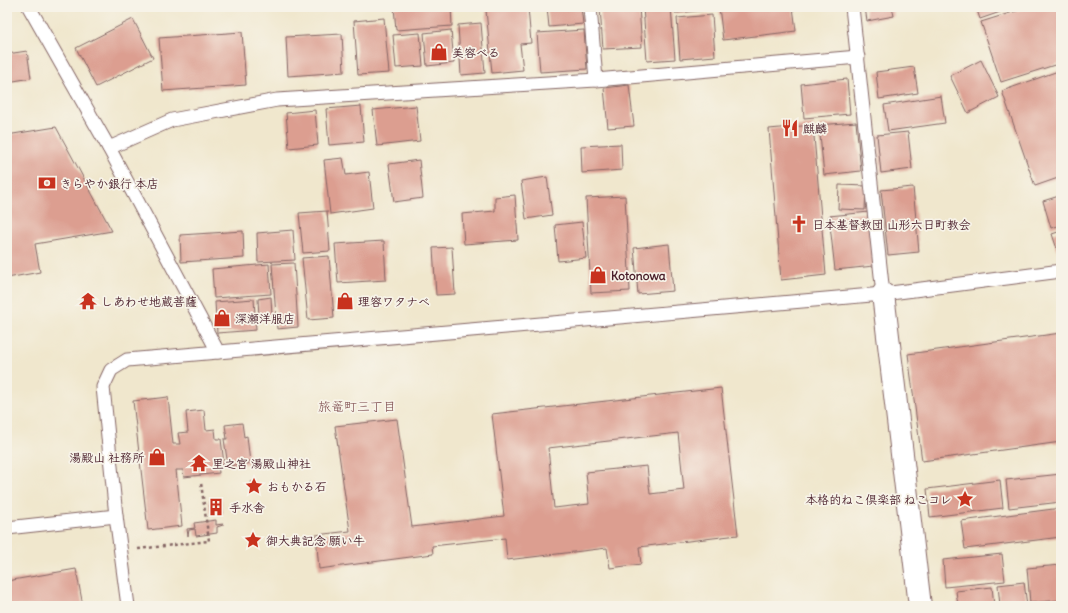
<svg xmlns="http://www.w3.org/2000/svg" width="1068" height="613" font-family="Delius,'Klee One',sans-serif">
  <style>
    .building { fill: #dc9e90; fill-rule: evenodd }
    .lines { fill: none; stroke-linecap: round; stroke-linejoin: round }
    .lane-casing { stroke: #846564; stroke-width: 15 }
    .street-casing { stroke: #846564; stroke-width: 24 }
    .path { stroke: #846564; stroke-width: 2.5; stroke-dasharray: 3 3; stroke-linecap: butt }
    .lane { stroke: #fff; stroke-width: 13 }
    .street { stroke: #fff; stroke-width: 22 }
    .labels { text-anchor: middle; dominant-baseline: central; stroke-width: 3.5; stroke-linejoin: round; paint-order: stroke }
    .poi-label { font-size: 12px; font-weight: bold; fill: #4a1f2b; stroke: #f7f3e8; text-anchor: start }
    .neighbourhood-label { font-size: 13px; fill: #7d4b4e; stroke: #f7f3e8 }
  </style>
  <rect width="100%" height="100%" fill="#f7f3e8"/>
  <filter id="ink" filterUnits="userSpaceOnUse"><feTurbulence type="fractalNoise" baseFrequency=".025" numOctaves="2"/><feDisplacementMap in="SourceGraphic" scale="8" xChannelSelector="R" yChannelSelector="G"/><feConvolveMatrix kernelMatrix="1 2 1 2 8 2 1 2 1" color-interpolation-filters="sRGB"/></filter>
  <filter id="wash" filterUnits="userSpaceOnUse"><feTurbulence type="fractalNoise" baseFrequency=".012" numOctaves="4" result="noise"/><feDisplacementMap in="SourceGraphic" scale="16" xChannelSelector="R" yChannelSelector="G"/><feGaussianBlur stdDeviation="0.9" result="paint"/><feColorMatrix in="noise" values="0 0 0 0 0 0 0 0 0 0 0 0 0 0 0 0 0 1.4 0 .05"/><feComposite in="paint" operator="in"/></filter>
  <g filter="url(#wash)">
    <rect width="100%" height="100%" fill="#f0e7cd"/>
    <g id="blocks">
      <g class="building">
        <path d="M394 7H451L452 26 396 30Z"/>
        <path d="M519 7H528L531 43 520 44 523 70 492 73 486 10Z"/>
        <path d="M547 7H581L583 24 549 27Z"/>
        <path d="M612 7H639L642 47 603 49 600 8Z"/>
        <path d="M643 7H671L675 59 647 61Z"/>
        <path d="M675 7H710V10L675 13Z"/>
        <path d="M719 7H793L796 31 723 40Z"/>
        <path d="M865 7H892L894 16 867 21Z"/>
        <path d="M976 7H1005L1006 10 980 19Z"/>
        <path d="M1029 7H1061V63L1001 82 981 22Z"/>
        <path d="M712 15 715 56 680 59 677 18Z"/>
        <path d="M384 18 389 73 358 75 354 21Z"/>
        <path d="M133 19 153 58 96 87 76 48Z"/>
        <path d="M481 23 485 73 461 75 458 25Z"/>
        <path d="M451 30 454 63 427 66 424 33Z"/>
        <path d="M584 30 587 69 540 72 537 33Z"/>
        <path d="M242 32 246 85 163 91 159 38Z"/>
        <path d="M420 33 423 66 396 68 393 35Z"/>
        <path d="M342 34 344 72 288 76 286 37Z"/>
        <path d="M27 51 31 78 8 82 10 89 7 90V54Z"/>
        <path d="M981 60 999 97 968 113 950 76Z"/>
        <path d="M914 67 918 93 879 99 876 72Z"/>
        <path d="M1061 70V177L1035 186 1002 91Z"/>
        <path d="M847 79 850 114 804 118 801 84Z"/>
        <path d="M629 85 634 126 608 128 604 88Z"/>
        <path d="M941 96 945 123 888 131 884 105Z"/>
        <path d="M361 106 364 142 329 145 326 109Z"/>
        <path d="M416 106 420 141 377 146 373 110Z"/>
        <path d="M315 110 318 145 289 148 286 113Z"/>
        <path d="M856 122 861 171 824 175 819 125Z"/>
        <path d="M813 125 826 275 781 280 769 129Z"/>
        <path d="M56 127 112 231 35 244 40 272 7 278V135Z"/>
        <path d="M908 132 912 169 881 173 877 135Z"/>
        <path d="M621 144 622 170 582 173 581 146Z"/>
        <path d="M343 158 346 175 369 172 373 208 330 214 324 160Z"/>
        <path d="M419 160 423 198 394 202 389 164Z"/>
        <path d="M547 177 552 215 526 219 521 181Z"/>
        <path d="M839 185 866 186 865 210 838 209Z"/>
        <path d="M913 187 919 252 888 255 881 190Z"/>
        <path d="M515 195 518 240 464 244 462 214 495 211V197Z"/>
        <path d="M625 196 630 291 591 293 586 198Z"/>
        <path d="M1059 196 1061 201V225L1051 228 1043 201Z"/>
        <path d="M327 211 330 251 303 253 299 213Z"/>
        <path d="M869 212 874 266 835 270 829 216Z"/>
        <path d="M582 222 586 258 558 261 555 225Z"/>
        <path d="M293 230 295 260 258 262 257 233Z"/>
        <path d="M243 231 244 258 181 262 180 235Z"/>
        <path d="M1061 231V251L1058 252 1052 234Z"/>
        <path d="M384 241 386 280 338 283 335 244Z"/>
        <path d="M669 244 673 291 638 294 634 248Z"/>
        <path d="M452 247 455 294 436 295 433 248Z"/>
        <path d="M329 256 334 318 308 320 302 258Z"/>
        <path d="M294 263 298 327 277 329 272 264Z"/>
        <path d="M269 264 271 294 214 298 212 269Z"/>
        <path d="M271 297 272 316 259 317 258 299Z"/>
        <path d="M254 299 256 330 217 333 215 302Z"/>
        <path d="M1061 333V442L922 461 908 354Z"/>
        <path d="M721 388 738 535 639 547 641 564 610 568 607 548 507 560 505 538 432 546 433 554 319 569 316 535 350 531 335 426 397 419 412 527 504 516 492 414ZM678 433 684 490 650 494 647 466 586 472 589 504 554 508 548 448Z"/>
        <path d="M168 397 173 444H180L178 433 188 432 186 412 204 410 206 430 215 429 216 439H221L224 464 218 465 219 473 184 477 183 470H176L182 526 148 530 133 401Z"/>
        <path d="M242 423 244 437 247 436 250 463 228 466 224 439H227L225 425Z"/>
        <path d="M1061 474V502L1009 508 1006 480Z"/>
        <path d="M1000 480 1003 508 930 517 927 489Z"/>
        <path d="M256 481 257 489 252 490 251 482Z"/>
        <path d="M221 499 223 513 211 514 209 501Z"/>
        <path d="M1061 508V537L965 549 961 521Z"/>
        <path d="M216 520V525L223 524V525L217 527V533L196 536 195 529 189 530 188 536 187 529 195 528 194 523Z"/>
        <path d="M1002 554 1005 581 945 587 943 560Z"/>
        <path d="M1061 565V600L1030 603 1027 568Z"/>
        <path d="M76 569 83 606H7V581Z"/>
        <path d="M1024 582 1027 606H1000L998 585Z"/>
        <path d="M992 587 994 606H958L956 591Z"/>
      </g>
    </g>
  </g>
  <g filter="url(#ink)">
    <use href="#blocks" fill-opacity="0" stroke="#846564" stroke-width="1"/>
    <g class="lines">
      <g class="lane-casing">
        <g id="lane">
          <path d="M29 7 109 148 218 352"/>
          <path d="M590 7 596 80"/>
          <path d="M852 7 883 294"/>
          <path d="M109 148 172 120 277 100 596 80 858 57"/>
          <path d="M7 528 116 516"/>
          <path d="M128 606 116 516 103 387 111 370 127 360 883 294 1061 271"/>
        </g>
      </g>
      <g class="street-casing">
        <path id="street" d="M883 294 920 606"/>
      </g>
      <path class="path" d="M138 549 209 541 201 483"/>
      <use href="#lane" class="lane"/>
      <use href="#street" class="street"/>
    </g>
  </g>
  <defs>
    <g id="shop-bare" transform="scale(1.38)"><path d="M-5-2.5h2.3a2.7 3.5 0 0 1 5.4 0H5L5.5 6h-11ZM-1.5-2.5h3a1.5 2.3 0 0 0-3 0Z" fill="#c8321e" stroke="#f7f3e8" stroke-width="2.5" paint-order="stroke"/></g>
    <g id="restaurant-bare" transform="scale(1.38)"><path d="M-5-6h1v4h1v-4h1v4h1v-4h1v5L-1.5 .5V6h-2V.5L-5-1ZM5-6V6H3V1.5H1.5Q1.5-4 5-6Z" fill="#c8321e" stroke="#f7f3e8" stroke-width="2.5" paint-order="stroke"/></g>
    <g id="bank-bare" transform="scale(1.38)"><path d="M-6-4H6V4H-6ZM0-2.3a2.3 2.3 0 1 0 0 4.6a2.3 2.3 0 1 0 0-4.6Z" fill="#c8321e" stroke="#f7f3e8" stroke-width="2.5" paint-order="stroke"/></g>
    <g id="church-bare" transform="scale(1.38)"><path d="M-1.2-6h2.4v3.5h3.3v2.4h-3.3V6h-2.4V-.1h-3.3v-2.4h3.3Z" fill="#c8321e" stroke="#f7f3e8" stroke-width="2.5" paint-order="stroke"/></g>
    <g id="temple-bare" transform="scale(1.38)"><path d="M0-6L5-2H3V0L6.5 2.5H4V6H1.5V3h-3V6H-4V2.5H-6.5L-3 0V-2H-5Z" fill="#c8321e" stroke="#f7f3e8" stroke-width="2.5" paint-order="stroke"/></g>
    <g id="sight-bare" transform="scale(1.38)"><path d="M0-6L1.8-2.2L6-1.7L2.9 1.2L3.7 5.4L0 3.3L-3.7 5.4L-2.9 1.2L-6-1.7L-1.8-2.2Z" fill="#c8321e" stroke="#f7f3e8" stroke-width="2.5" paint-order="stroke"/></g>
    <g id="building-bare" transform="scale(1.38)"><path d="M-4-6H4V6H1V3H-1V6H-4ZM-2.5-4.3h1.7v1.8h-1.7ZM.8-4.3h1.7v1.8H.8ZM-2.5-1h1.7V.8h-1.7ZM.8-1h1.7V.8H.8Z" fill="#c8321e" stroke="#f7f3e8" stroke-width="2.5" paint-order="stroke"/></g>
  </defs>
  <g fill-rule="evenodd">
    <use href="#shop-bare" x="439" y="52"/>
    <use href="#restaurant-bare" x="790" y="128"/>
    <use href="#bank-bare" x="47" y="183"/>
    <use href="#church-bare" x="799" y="224"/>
    <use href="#shop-bare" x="598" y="275"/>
    <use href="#temple-bare" x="88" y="301"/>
    <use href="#shop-bare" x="345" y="301"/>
    <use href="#shop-bare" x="222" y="318"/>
    <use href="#shop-bare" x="157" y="457"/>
    <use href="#temple-bare" x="199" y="463"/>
    <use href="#sight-bare" x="254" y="486"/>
    <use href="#sight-bare" x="965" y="499"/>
    <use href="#building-bare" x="216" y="507"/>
    <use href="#sight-bare" x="253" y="540"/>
  </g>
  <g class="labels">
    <g class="poi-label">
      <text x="452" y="52">美容べる</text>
      <text x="803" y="128">麒麟</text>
      <text x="60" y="183">きらやか銀行 本店</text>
      <text x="812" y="224">日本基督教団 山形六日町教会</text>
      <text x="611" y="275">Kotonowa</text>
      <text x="101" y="301">しあわせ地蔵菩薩</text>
      <text x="358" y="301">理容ワタナベ</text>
      <text x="235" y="318">深瀬洋服店</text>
      <text x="144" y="457" text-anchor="end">湯殿山 社務所</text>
      <text x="212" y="463">里之宮 湯殿山神社</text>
      <text x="267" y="486">おもかる石</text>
      <text x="952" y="499" text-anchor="end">本格的ねこ倶楽部 ねこコレ</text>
      <text x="229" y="507">手水舎</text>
      <text x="266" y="540">御大典記念 願い牛</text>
    </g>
    <g class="neighbourhood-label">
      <text x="357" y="406">旅篭町三丁目</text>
    </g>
  </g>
  <rect width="1068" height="613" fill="none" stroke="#f7f3e8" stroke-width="24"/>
</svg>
